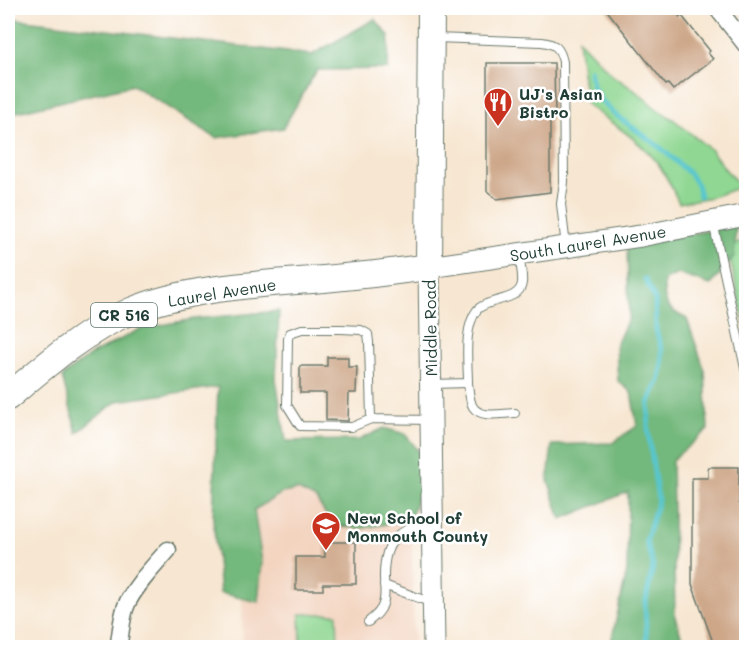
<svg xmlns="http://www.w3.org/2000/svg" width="754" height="655" font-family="Mali,sans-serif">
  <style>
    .built { fill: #f3d4bf }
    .green { fill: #8fd792; stroke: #578a63; stroke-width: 1.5 }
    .forest { fill: #73b87c; stroke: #497a58; stroke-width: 1.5 }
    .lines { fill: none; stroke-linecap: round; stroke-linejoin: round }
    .stream { stroke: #58c6cd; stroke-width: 5 }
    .building { fill: #cea789 }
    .service-casing { stroke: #6b786b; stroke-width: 10 }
    .minor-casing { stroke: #6b786b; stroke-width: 19 }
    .tertiary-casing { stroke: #6b786b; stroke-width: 23 }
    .primary-casing { stroke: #6b786b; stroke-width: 28 }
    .service { stroke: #fff; stroke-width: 8 }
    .minor { stroke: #fff; stroke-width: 16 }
    .tertiary { stroke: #fff; stroke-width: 21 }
    .primary { stroke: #fff; stroke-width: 26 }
    .labels { text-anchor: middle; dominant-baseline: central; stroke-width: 5; stroke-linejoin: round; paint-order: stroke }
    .shield { fill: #fff; stroke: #627771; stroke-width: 1.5 }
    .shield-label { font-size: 15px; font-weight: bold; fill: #1f3d34 }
    .poi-label { font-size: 16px; font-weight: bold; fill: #1f3d34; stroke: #fff; text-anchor: start }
    .street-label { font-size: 16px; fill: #1f3d34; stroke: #fff }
  </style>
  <rect width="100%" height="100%" fill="#fff"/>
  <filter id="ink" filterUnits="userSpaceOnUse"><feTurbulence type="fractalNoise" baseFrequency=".0167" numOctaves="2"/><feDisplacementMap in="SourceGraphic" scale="12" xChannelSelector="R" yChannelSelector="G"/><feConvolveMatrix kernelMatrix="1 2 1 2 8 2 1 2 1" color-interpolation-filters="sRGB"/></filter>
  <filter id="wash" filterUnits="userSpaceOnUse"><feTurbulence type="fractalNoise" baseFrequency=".008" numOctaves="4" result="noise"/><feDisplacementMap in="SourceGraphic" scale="24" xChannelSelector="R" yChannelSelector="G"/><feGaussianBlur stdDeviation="1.35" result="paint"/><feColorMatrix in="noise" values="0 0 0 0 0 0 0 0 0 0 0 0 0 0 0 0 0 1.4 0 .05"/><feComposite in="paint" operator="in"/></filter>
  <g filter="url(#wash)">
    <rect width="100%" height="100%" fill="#f7e7d2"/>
    <path class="built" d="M410 450 414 647H243L239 454Z"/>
    <g class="green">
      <path d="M578 39 613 76 633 89 658 110 673 119 711 150 725 169 741 187 712 197 679 203C673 190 667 177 659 165 642 141 609 122 586 104Z"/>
      <path d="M746 239V331L729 255 731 245Z"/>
      <path d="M300 614H337L338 647H301Z"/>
    </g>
    <g class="forest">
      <path d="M8 18 312 55 375 19 389 36 388 69 317 70 283 128 216 138 133 85 8 114Z"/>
      <path d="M736 226 734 256 711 285 678 274 664 280C663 304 666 309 687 319L705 371 708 430 672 460 675 617 685 647H610L627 571 628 492 561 519 548 480 552 445 612 443 637 426 631 392 618 381 616 345 629 317 627 245Z"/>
      <path d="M279 311 276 379 286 441 359 440 384 428 405 434 421 454 422 484 410 520 358 529 332 524 316 499 298 490 282 493 254 510 262 562 258 602 220 593 213 518 218 387 117 401 77 433 62 377 89 356 140 329 194 319Z"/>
    </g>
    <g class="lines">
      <g class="stream">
        <path d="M590 71 592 85 599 98 613 113 662 149 690 174 697 185 700 196"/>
        <path d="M645 279 655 300 656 330 662 351V368L659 381 649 403 648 431 658 500 646 541 653 566 645 605 647 648"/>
      </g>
    </g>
    <g id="blocks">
      <g class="building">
        <path d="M605 8H673L680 17 682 16 710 51 708 53 713 59 673 90 668 84 666 85Z"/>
        <path d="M487 63H554L555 118H550V192L497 199 487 191Z"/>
        <path d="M327 357H348V367H357L356 393H349L348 421 326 420V393H300V366H327Z"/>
        <path d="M708 467H739V503H747V544H742L741 574 747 589V648H715L692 584V478H708Z"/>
        <path d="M325 542H356V584H323V590H296V557H325Z"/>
      </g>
    </g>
  </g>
  <g filter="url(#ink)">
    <use href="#blocks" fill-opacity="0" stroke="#6b786b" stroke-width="1.5"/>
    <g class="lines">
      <g class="service-casing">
        <g id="service">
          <path d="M435 38 542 42C556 44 560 48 563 62L564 182 561 204 566 247"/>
          <path d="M713 222 746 373"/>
          <path d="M468 383C469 390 469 400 473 407 481 419 503 413 515 413"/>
          <path d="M432 384 468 383C468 362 463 328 477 310 487 298 520 302 522 283 523 274 520 264 519 255"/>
          <path d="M371 419 369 342 368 334 361 330 341 329H302L290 333 288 338 287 405 300 426 352 427 371 419 430 420"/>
          <path d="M384 585 432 603"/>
          <path d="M368 622C374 617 381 612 383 604 386 596 384 585 384 576 384 538 399 530 432 521"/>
        </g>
      </g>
      <g class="minor-casing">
        <g id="minor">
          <path d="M717 8 746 45"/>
          <path d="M118 648C121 634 121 619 126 606 133 588 155 565 168 550"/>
        </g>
      </g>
      <g class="tertiary-casing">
        <path id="tertiary" d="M434 648 429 267 641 236 746 215"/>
      </g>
      <g class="primary-casing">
        <path id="primary" d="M8 397C47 364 83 332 131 311 189 287 262 284 324 279 359 276 394 272 429 267L431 8"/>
      </g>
      <use href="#service" class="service"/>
      <use href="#minor" class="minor"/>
      <use href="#tertiary" class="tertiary"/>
      <use href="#primary" class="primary"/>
    </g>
  </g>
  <defs>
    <g id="restaurant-pin" transform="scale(1.5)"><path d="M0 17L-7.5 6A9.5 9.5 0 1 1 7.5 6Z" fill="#c8321e" stroke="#fff"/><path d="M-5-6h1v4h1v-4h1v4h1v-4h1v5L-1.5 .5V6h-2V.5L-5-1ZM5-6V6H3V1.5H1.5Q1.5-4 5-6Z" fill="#fff"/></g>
    <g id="school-pin" transform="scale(1.5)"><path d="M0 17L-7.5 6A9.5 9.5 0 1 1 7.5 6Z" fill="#c8321e" stroke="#fff"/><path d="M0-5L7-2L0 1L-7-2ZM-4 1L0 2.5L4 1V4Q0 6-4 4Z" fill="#fff"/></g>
  </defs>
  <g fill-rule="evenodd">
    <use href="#restaurant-pin" x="498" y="102"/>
    <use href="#school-pin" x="326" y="526"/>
  </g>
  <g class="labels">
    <rect class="shield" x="91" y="303" width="66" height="24" rx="4.5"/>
    <g class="shield-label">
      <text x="124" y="315">CR 516</text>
    </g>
    <g class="poi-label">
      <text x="519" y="93">UJ's Asian<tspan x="519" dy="18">Bistro</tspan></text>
      <text x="347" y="517">New School of<tspan x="347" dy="18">Monmouth County</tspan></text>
    </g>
    <g class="street-label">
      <text transform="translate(588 243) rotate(-9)">South Laurel Avenue</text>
      <text transform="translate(222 292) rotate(-9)">Laurel Avenue</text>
      <text transform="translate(430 328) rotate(-91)">Middle Road</text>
    </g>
  </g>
  <rect width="754" height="655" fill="none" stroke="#fff" stroke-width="30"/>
</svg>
